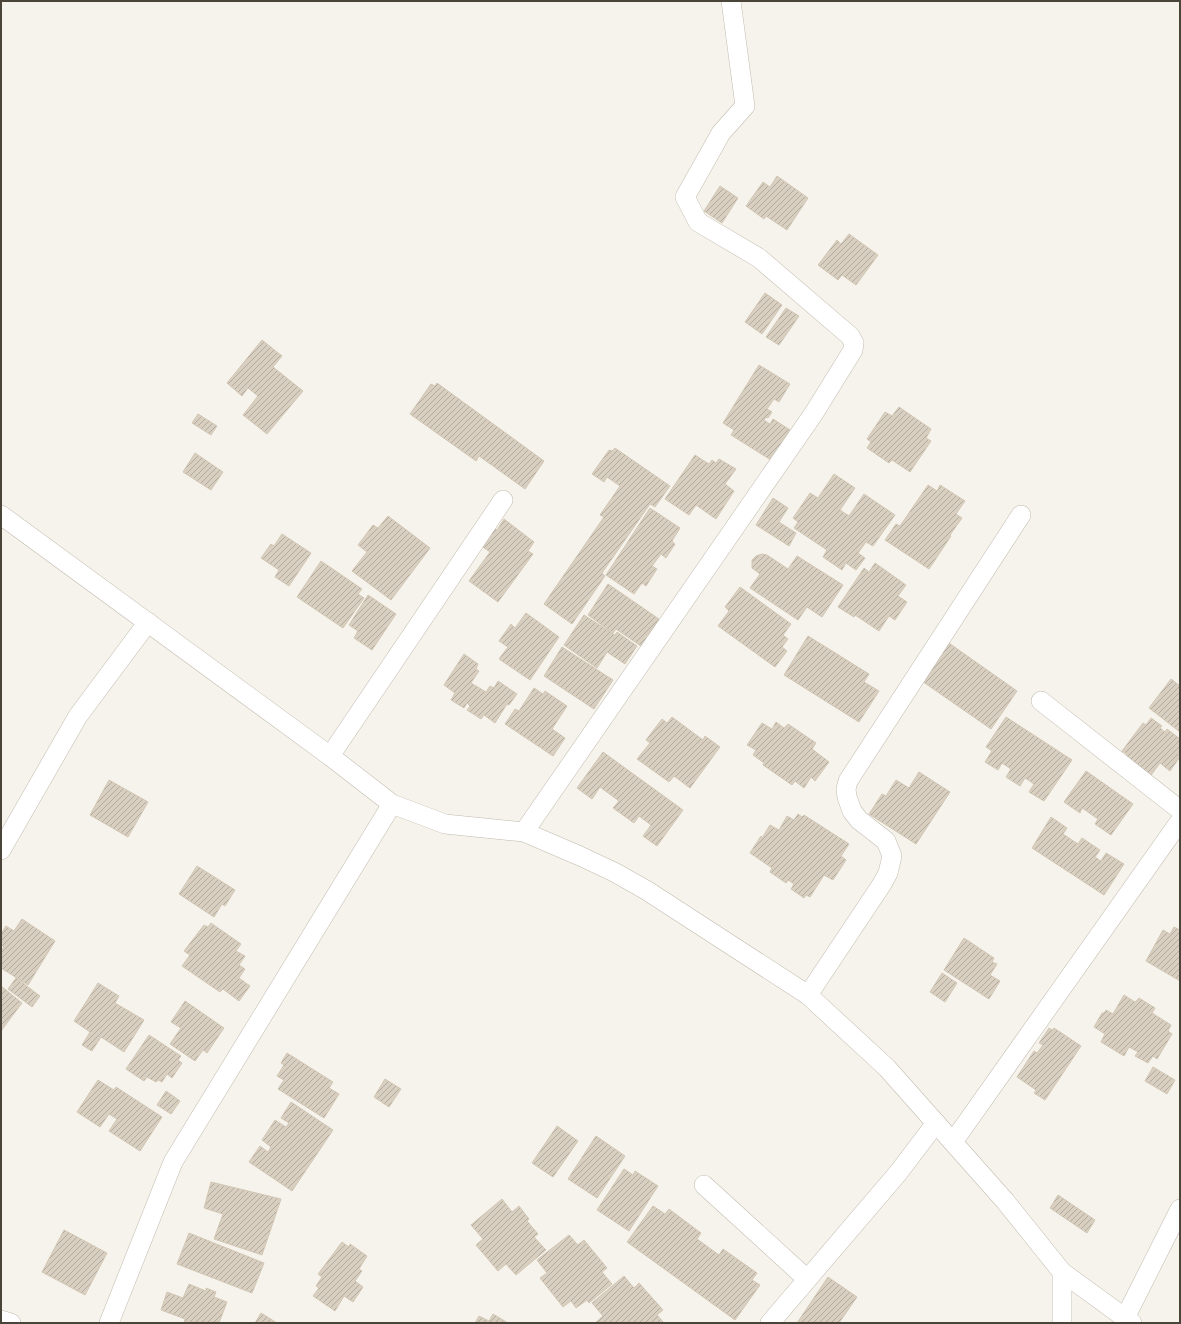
<svg xmlns="http://www.w3.org/2000/svg" width="1181" height="1324" font-family="'Titillium Web',sans-serif">
  <style>
    .building { fill: url(#building-hatch); stroke: #d3c7b4 }
    .lines { fill: none; stroke-linecap: round; stroke-linejoin: round }
    .minor-casing { stroke: #c2bbae; stroke-width: 20 }
    .minor { stroke: #fff; stroke-width: 19 }
  </style>
  <defs>
    <pattern id="building-hatch" width="6" height="6" patternUnits="userSpaceOnUse"><rect width="6" height="6" fill="#d8cfc1"/><path d="M-1 1l2-2M0 6l6-6M5 7l2-2" fill="none" stroke="#b1aa9e"/></pattern>
  </defs>
  <rect width="100%" height="100%" fill="#f6f3ec"/>
  <g class="building">
    <path d="M777 176 808 198 787 230 766 216 764 219 746 206 763 182 770 187Z"/>
    <path d="M720 186 738 198 722 223 704 211Z"/>
    <path d="M849 234 878 255 856 285 842 275 838 280 818 265 837 240 841 244Z"/>
    <path d="M765 293 782 305 762 334 745 322Z"/>
    <path d="M786 308 799 316 779 345 766 337Z"/>
    <path d="M262 340 282 356 273 367 303 391 267 434 243 415 258 396 248 388 242 396 227 383Z"/>
    <path d="M759 365 790 384 779 402 774 399 767 409 772 412 768 418 766 417 764 420 770 424 773 419 790 430 771 460 731 435 734 430 723 423Z"/>
    <path d="M437 383 544 461 525 489 479 456 476 461 410 414 431 384 435 386Z"/>
    <path d="M899 407 931 429 926 438 931 441 910 472 892 460 889 463 867 448 871 442 867 439 885 412 892 416Z"/>
    <path d="M198 414 217 426 211 435 192 423Z"/>
    <path d="M615 448 670 486 655 507 650 504 602 573 605 576 572 624 544 604 604 517 600 515 620 486 607 477 604 482 592 474 609 450 612 451Z"/>
    <path d="M195 453 223 472 211 490 183 472Z"/>
    <path d="M695 455 709 464 712 460 716 463 719 459 736 469 725 484 734 491 716 519 696 505 689 515 665 499Z"/>
    <path d="M834 474 855 488 840 510 849 516 864 494 895 515 873 546 866 542 858 553 865 558 856 570 846 563 842 570 823 557 827 550 794 528 798 522 793 518 810 493 818 498Z"/>
    <path d="M928 485 937 491 940 485 965 501 956 514 962 518 950 535 951 536 929 569 885 540 896 524 900 526Z"/>
    <path d="M773 498 788 508 779 522 796 533 789 546 756 525Z"/>
    <path d="M650 508 680 528 672 541 675 544 666 558 661 554 652 566 657 569 646 586 642 583 634 594 606 575Z"/>
    <path d="M388 516 430 548 391 600 352 571 367 552 358 545 373 525 378 528Z"/>
    <path d="M504 519 534 542 528 551 533 554 498 602 469 581 490 552 480 545 493 527 497 530Z"/>
    <path d="M282 534 311 553 289 586 275 577 279 570 261 558 271 544 274 546Z"/>
    <path d="M762 554 767 555 788 569 797 556 843 585 822 617 807 607 798 620 750 588 760 574 752 568V560L756 556Z"/>
    <path d="M321 561 362 589 358 594 364 598 343 628 297 597Z"/>
    <path d="M875 563 906 585 898 596 907 602 895 620 889 616 879 631 855 615 854 617 838 607 864 568 869 572Z"/>
    <path d="M608 584 659 619 641 646 616 629 613 633 588 615Z"/>
    <path d="M740 587 791 624 783 635 788 639 782 647 787 651 775 667 718 626 729 611 725 607Z"/>
    <path d="M368 595 396 614 372 650 354 638 358 631 349 625Z"/>
    <path d="M526 613 559 637 530 680 499 659 508 647 499 641 511 624 515 628Z"/>
    <path d="M584 615 615 635 617 632 637 646 625 664 607 652 597 668 564 645Z"/>
    <path d="M808 636 869 674 864 682 879 691 859 722 784 675Z"/>
    <path d="M946 641 1017 691 991 729 919 679Z"/>
    <path d="M562 647 613 680 594 709 544 676Z"/>
    <path d="M464 654 478 664 476 669 479 671 471 683 486 692 490 686 494 688 498 681 517 694 509 705 507 704 495 723 484 715 481 719 467 710 470 706 467 703 464 708 451 700 455 693 444 685Z"/>
    <path d="M1171 679 1180 686V732L1149 708Z"/>
    <path d="M534 688 543 694 545 691 567 706 552 729 565 738 553 756 505 724 515 709 519 711Z"/>
    <path d="M672 717 703 740 705 736 720 747 690 788 674 776 669 782 637 759 650 743 646 740 662 719 667 723Z"/>
    <path d="M1006 717 1072 760 1044 801 1029 792 1034 784 1025 778 1020 786 1006 777 1011 769 1002 763 998 770 985 762 992 751 986 747Z"/>
    <path d="M1151 718 1162 726 1160 728 1165 732 1167 729 1180 739V750L1178 754 1180 755V757L1170 771 1160 763 1149 778 1123 759 1127 754 1122 751 1143 723 1146 725Z"/>
    <path d="M776 722 784 728 788 724 816 743 812 749 829 762 815 781 811 777 804 788 795 781 792 785 763 765 764 763 753 755 756 750 747 745 762 723 772 729Z"/>
    <path d="M603 752 683 810 657 846 643 836 651 825 639 816 634 823 613 808 619 801 600 787 592 799 577 788Z"/>
    <path d="M1086 771 1133 804 1111 835 1095 824 1098 819 1082 808 1080 813 1064 802Z"/>
    <path d="M919 772 950 792 916 844 869 814 882 794 886 796 896 780 909 788Z"/>
    <path d="M109 780 148 802 128 837 90 815Z"/>
    <path d="M798 814 802 817 804 815 849 844 841 856 846 860 833 880 824 875 810 897 806 895 804 898 791 889 794 884 788 880 786 883 770 872 772 868 750 853 761 836 762 838 770 825 779 830 787 816 794 820Z"/>
    <path d="M1051 817 1067 828 1063 834 1078 844 1082 838 1100 850 1095 857 1101 861 1106 853 1124 864 1104 895 1032 848Z"/>
    <path d="M197 866 235 890 225 906 222 904 214 917 179 894Z"/>
    <path d="M22 919 55 941 28 985 1 968V951L4 947 1 945V934L6 926 14 931Z"/>
    <path d="M211 923 241 944 236 951 245 956 239 965 245 969 239 978 250 986 239 1001 223 989 220 992 182 966 190 955 184 951 204 925 208 927Z"/>
    <path d="M1174 927 1180 930V981L1146 961 1163 930 1170 934Z"/>
    <path d="M964 938 994 958 992 962 997 964 990 975 1000 981 989 999 944 970Z"/>
    <path d="M942 973 957 983 945 1002 930 992Z"/>
    <path d="M16 978 40 996 32 1007 8 989Z"/>
    <path d="M98 983 119 996 115 1003 144 1020 124 1052 101 1037 92 1051 82 1045 90 1032 74 1021Z"/>
    <path d="M1 986 22 1003 1 1031Z"/>
    <path d="M1124 995 1135 1002 1139 998 1155 1008 1152 1013 1171 1025 1168 1031 1172 1034 1157 1059 1153 1056 1148 1063 1135 1056 1138 1052 1129 1047 1124 1056 1101 1042 1105 1034 1094 1027 1102 1013H1104L1106 1010 1113 1014Z"/>
    <path d="M185 1001 224 1028 207 1053 203 1050 195 1061 170 1044 181 1028 171 1022Z"/>
    <path d="M1049 1028 1052 1030 1054 1028 1081 1046 1045 1100 1034 1093 1036 1090 1017 1077 1034 1051 1037 1053 1043 1045 1039 1043Z"/>
    <path d="M149 1035 181 1056 178 1060 182 1063 172 1078 167 1074 162 1082 158 1080 156 1082 147 1077 144 1081 126 1069Z"/>
    <path d="M287 1053 333 1082 329 1088 339 1094 324 1118 278 1089 284 1080 277 1076 284 1065 281 1063Z"/>
    <path d="M1153 1067 1175 1080 1167 1094 1145 1081Z"/>
    <path d="M385 1079 401 1089 389 1107 374 1097Z"/>
    <path d="M98 1080 114 1090 116 1087 162 1117 140 1151 109 1131 117 1119 109 1114 100 1127 77 1112Z"/>
    <path d="M166 1091 180 1101 171 1114 157 1105Z"/>
    <path d="M291 1102 333 1130 292 1191 249 1162 260 1146 268 1152 271 1147 262 1140 275 1120 286 1127 289 1123 281 1118Z"/>
    <path d="M557 1126 578 1141 553 1177 532 1163Z"/>
    <path d="M596 1136 625 1156 597 1198 568 1179Z"/>
    <path d="M624 1169 633 1175 635 1171 658 1186 629 1231 597 1210Z"/>
    <path d="M211 1182 281 1199 262 1255 214 1239 223 1214 204 1208Z"/>
    <path d="M1058 1195 1095 1220 1087 1233 1050 1208Z"/>
    <path d="M502 1199 512 1212 519 1206 529 1219 527 1221 538 1234 534 1237 546 1250 516 1275 506 1264 498 1271 476 1245 483 1239 471 1225Z"/>
    <path d="M653 1206 665 1214 669 1209 701 1233 697 1239 719 1255 723 1249 757 1273 752 1280 760 1285 735 1320 627 1242Z"/>
    <path d="M64 1230 107 1253 85 1295 42 1272Z"/>
    <path d="M189 1233 264 1263 252 1293 177 1264Z"/>
    <path d="M569 1235 578 1245 584 1240 607 1268 602 1272 612 1284 589 1303 587 1300 576 1308 571 1301 563 1307 540 1278 547 1273 537 1260Z"/>
    <path d="M342 1242 349 1247 350 1244 367 1256 359 1269 362 1271 355 1281 363 1287 353 1302 344 1296 335 1311 313 1296 319 1288 316 1286 322 1277 318 1274Z"/>
    <path d="M624 1276 634 1288 639 1283 663 1310 657 1315 664 1323H597L596 1322 603 1316 592 1303Z"/>
    <path d="M828 1277 857 1297 839 1323H797Z"/>
    <path d="M189 1284 206 1291V1288L216 1292 214 1297 227 1302 219 1323H184L185 1319 161 1310 167 1292 183 1298Z"/>
    <path d="M261 1313 277 1323H255Z"/>
    <path d="M493 1314 508 1323H475L479 1316 489 1321Z"/>
  </g>
  <g class="lines">
    <g class="minor-casing">
      <g id="minor">
        <path d="M1 515 330 756 392 804 445 824 524 832 580 856 614 872 646 890 808 995 887 1068 1005 1201 1062 1272V1323"/>
        <path d="M1041 701 1180 810"/>
        <path d="M330 756 503 500"/>
        <path d="M524 832 814 413 853 350 854 343 850 336 759 258 698 222 685 197 721 133 745 106 731 1"/>
        <path d="M1 850 78 716 148 622"/>
        <path d="M808 995 882 884 888 873 892 856 886 841 859 820 852 811 847 797 846 789 848 781 1021 515"/>
        <path d="M953 1142 1180 821"/>
        <path d="M704 1185 807 1279"/>
        <path d="M1062 1272 1132 1323"/>
        <path d="M1125 1318 1180 1209"/>
        <path d="M1 1320 11 1323"/>
        <path d="M109 1323 173 1162 392 804"/>
        <path d="M770 1323 898 1173 936 1123"/>
      </g>
    </g>
    <use href="#minor" class="minor"/>
  </g>
  <rect width="1181" height="1324" fill="none" stroke="#4b4439" stroke-width="4"/>
</svg>
